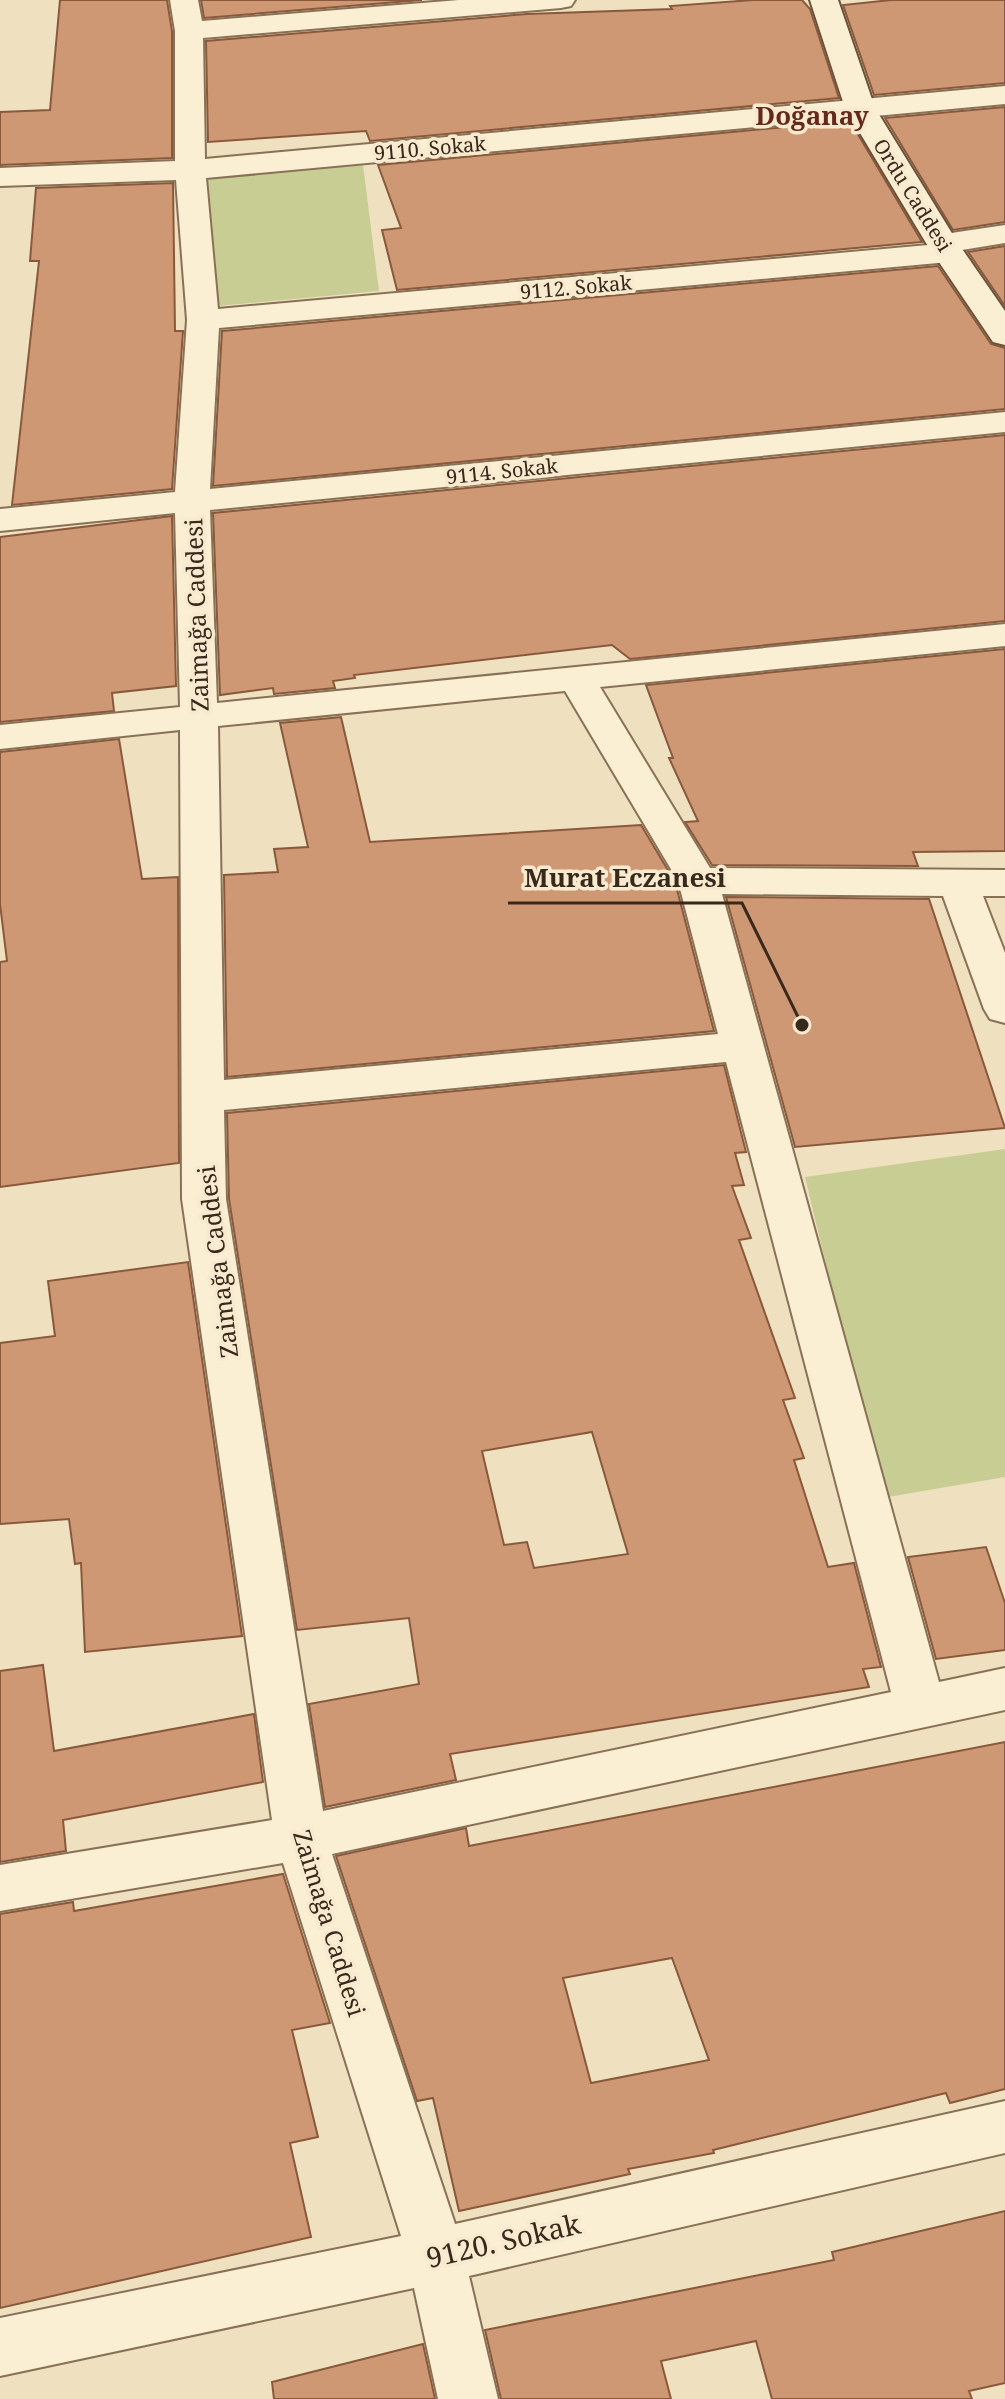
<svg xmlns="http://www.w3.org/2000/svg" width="1005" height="2399" font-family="'Noto Serif',serif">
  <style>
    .green { fill: #c8ce93 }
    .building { fill: #cf9874; stroke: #89593c; stroke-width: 2; fill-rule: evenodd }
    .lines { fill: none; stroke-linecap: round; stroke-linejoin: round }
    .street-casing { stroke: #897157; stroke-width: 4 }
    .secondary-casing { stroke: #6a523a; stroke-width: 4 }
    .street { fill: #faeed3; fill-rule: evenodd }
    .secondary { fill: #faeed3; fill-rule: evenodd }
    .labels { text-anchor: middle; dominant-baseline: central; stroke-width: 7; stroke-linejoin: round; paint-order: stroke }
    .far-street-label { font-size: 20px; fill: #38291c; stroke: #f7eacf }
    .street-label { font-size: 24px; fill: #38291c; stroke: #f7eacf }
    .far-district-label { font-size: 26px; font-weight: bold; fill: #66281a; stroke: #f7eacf }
    .near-street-label { font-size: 28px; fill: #38291c; stroke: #f7eacf }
    .leader { fill: none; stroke: #38291c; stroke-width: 3 }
    .callout-dot { fill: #38291c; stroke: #f7eacf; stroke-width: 3 }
    .callout-label { font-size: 26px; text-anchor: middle; font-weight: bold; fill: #38291c; stroke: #f7eacf; stroke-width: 7; stroke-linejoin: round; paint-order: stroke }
  </style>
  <rect width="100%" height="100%" fill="#efe0bf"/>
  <g class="green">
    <path d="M363 165 379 291 218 306 207 179Z"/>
    <path d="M1005 1149V1477L882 1498 805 1177Z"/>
  </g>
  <g class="building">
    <path d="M60 0H167L172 31V158L0 165V112L50 110Z"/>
    <path d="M201 0H422L204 18Z"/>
    <path d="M753 0H802L810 9 839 98 370 141 366 131 208 142 206 41 527 14 672 9 670 6Z"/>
    <path d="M891 0H1005V83L874 95 843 5Z"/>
    <path d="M1005 107V222L953 230 885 118Z"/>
    <path d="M850 121 922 242 397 290 382 230 401 228 378 165Z"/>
    <path d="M173 183 175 331H183L172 489 12 505 39 261H30L36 188Z"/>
    <path d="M1005 246V306L968 252Z"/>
    <path d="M938 266 991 344 1005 348V409L213 486 222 331Z"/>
    <path d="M1005 435V621L630 659 612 645 354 675 355 678 333 681 335 688 274 694 273 688 220 695 213 513Z"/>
    <path d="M172 516 176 686 112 693 114 711 0 722V537Z"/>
    <path d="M1005 649V851L913 852 918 866 712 865 685 822 698 821 669 758H673L646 685Z"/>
    <path d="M341 717 370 842 641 825 675 882 714 1031 227 1077 224 875 278 872 274 849 308 847 280 723Z"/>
    <path d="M119 739 142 879 178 877 179 1163 0 1187V962L7 961 0 904V752Z"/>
    <path d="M726 897 929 899 1005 1128 795 1147Z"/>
    <path d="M724 1065 746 1152 735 1153 744 1185 732 1186 751 1238 739 1240 795 1398 783 1400 804 1458 794 1460 828 1567 854 1563 881 1667 863 1669 869 1687 450 1754 456 1780 325 1807 309 1704 419 1684 409 1618 297 1630 229 1199 227 1113ZM592 1432 628 1554 534 1568 527 1542 504 1545 482 1451Z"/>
    <path d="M188 1262 242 1636 85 1652 81 1563 75 1564 69 1519 0 1524V1343L55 1336 48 1281Z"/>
    <path d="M986 1547 1005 1603V1650L936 1659 908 1557Z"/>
    <path d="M43 1665 54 1751 254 1714 263 1782 63 1820 66 1851 0 1862V1671Z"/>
    <path d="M1005 1742V2089L950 2103 946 2093 713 2150 714 2153 628 2169 630 2174 459 2211 433 2098 417 2101 336 1856 466 1828 469 1846ZM672 1958 709 2060 591 2083 563 1978Z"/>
    <path d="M283 1874 330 2023 292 2030 318 2137 290 2143 311 2237 0 2308V1914L73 1902 74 1911Z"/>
    <path d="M1005 2211V2383L969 2391 972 2399H772L756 2341 661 2361 671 2399H501L485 2330 834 2260 832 2252Z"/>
    <path d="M423 2344 435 2399H274L272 2382Z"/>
  </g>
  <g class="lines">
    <g class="street-casing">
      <path id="street" d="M170 0H198L202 21 459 0H575L571 6 561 8 203 38 205 159 1005 86V104L206 178 218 309 928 245 931 236 1005 225V243L962 250 965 253 960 260 949 262 219 328 210 489 1005 412V432L210 510 217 703 1005 624V646L600 687 710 868 1005 870V896H983L1005 953V1023L990 1019 984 1009 943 896 722 894 939 1682 1005 1668V1710L332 1854 455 2224 1005 2101V2153L469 2276 498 2399H438L414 2288 0 2376V2318L401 2236 283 1863 0 1911V1865L272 1820 182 1199 180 730 0 749V725L180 707 175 513 0 531V509L175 492 187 320 176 180 0 186V168L175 161V31ZM565 691 678 881 718 1034 224 1080 218 726ZM726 1062 891 1692 323 1811 226 1199 224 1110Z"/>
    </g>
    <g class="secondary-casing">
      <path id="secondary" d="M810 0H838L875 108 958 243 1005 311V345L993 342 926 243 845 108Z"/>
    </g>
    <use href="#street" class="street"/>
    <use href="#secondary" class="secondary"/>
  </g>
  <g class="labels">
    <g class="far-street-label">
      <text transform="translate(430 148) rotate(-5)">9110. Sokak</text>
      <text transform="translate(913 195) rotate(58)">Ordu Caddesi</text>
      <text transform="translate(576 287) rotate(-5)">9112. Sokak</text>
      <text transform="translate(502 471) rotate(-6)">9114. Sokak</text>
    </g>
    <g class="street-label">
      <text transform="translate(196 615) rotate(-92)">Zaimağa Caddesi</text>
      <text transform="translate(217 1262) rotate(-97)">Zaimağa Caddesi</text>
      <text transform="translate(330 1923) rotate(73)">Zaimağa Caddesi</text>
    </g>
    <g class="far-district-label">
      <text x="812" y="115">Doğanay</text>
    </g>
    <g class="near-street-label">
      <text transform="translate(503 2240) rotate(-13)">9120. Sokak</text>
    </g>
  </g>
  <path class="leader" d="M802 1025L742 903H508"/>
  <circle class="callout-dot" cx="802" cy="1025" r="8"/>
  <g class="callout-label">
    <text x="625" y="887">Murat Eczanesi</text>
  </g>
</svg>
